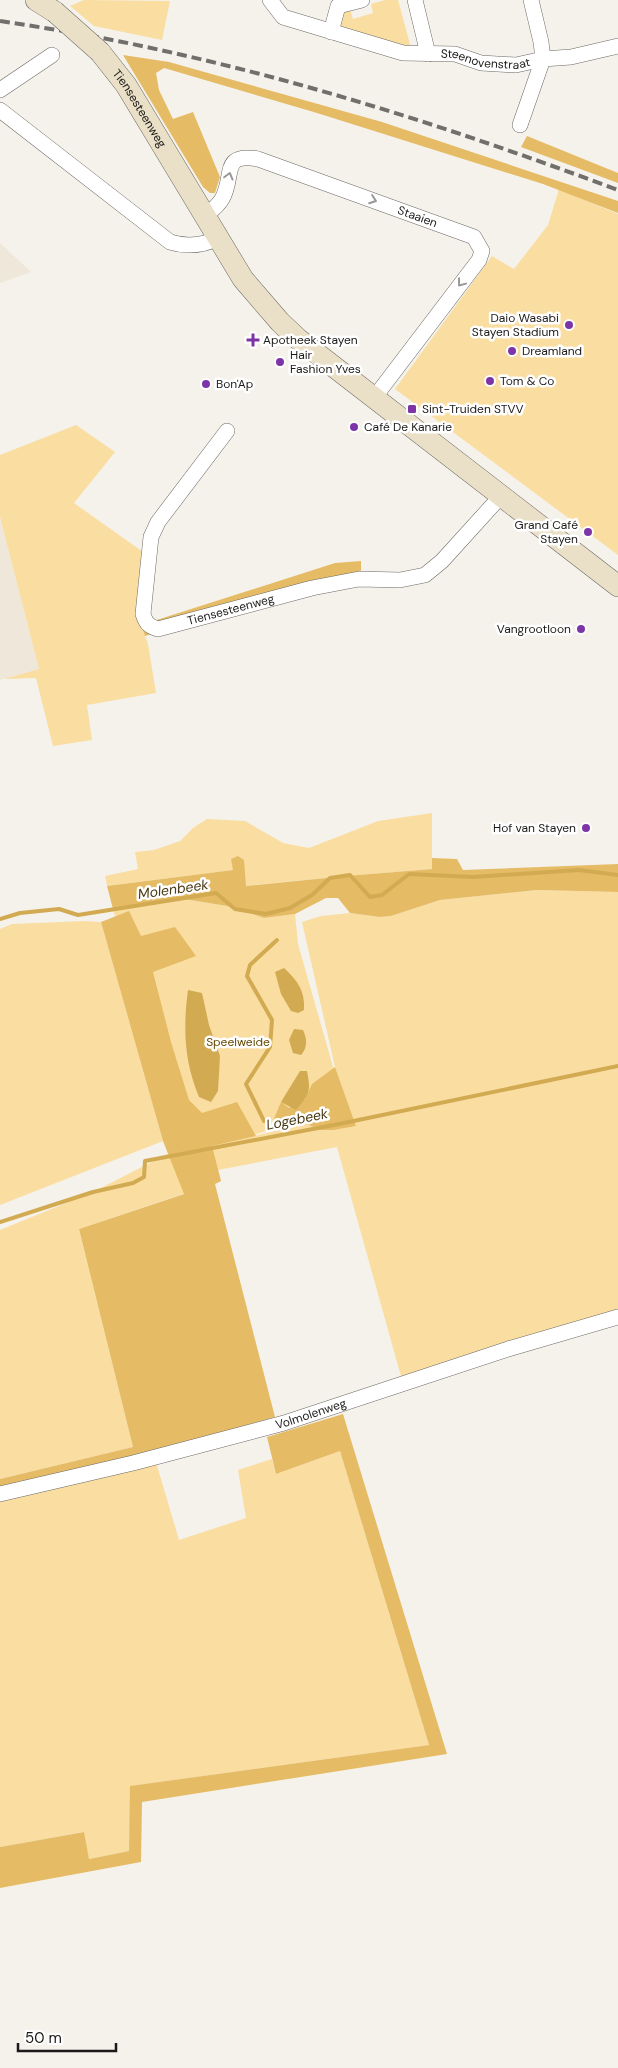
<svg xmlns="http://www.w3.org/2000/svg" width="618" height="2068" font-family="'DM Sans',sans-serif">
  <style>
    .built { fill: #eee7da }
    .green { fill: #fadda1 }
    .forest { fill: #e5bc65 }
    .water { fill: #d2aa52 }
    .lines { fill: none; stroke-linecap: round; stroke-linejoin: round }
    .stream { stroke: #d2aa52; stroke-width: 4 }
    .street-casing { stroke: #6c6964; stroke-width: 16 }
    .secondary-casing { stroke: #6c6964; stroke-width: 22 }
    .street { stroke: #fff; stroke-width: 15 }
    .secondary { stroke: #eadfc7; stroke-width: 21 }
    .rail { stroke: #716f6c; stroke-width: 4; stroke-dasharray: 10 5; stroke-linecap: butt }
    .secondary-bridge-casing { stroke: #6c6964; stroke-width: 22; stroke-linecap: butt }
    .secondary-bridge { stroke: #eadfc7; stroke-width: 21 }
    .oneway { stroke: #989897 }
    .poi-dot { fill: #7c34a7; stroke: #fff; stroke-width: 2 }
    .labels { text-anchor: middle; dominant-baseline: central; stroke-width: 5; stroke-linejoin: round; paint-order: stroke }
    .street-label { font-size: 12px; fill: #1b1a18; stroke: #fff }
    .poi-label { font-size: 12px; fill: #1b1a18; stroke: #fff; text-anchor: start }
    .park-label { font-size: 12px; fill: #644900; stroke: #fff }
    .water-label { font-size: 14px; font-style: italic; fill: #4a3914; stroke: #fff }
  </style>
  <rect width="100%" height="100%" fill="#f5f2ec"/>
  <g class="built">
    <path d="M0 243 31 272 0 283Z"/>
    <path d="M0 517 39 669 0 680Z"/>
  </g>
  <g class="green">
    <path d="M84 0 170 1 162 40 94 26 70 6Z"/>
    <path d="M385 0H398L411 48 344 32 337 24 340 11 350 9 353 19 373 13 371 4Z"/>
    <path d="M559 189 618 214V555L395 389 492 256 514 269 548 225Z"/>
    <path d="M76 425 115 452 74 503 143 552 137 614 148 644 156 693 87 705 92 740 53 746 36 678 4 679 39 669 0 517V455Z"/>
    <path d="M432 813V869L346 876 245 886V877L233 870 107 886 105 876 138 869 135 852 154 850 180 841 193 828 207 819 245 821 283 843 309 848 378 821Z"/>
    <path d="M537 890 618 892V1315L402 1380 337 1147 218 1170 221 1181 79 1229 133 1447 0 1479V1230L93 1192 179 1148 113 909 184 899 233 907 264 918 295 914 298 944 345 1109 225 1143 300 1125 306 1124 321 1130 356 1126 335 1067 302 922 321 916 350 913 380 917 391 916 440 900Z"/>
    <path d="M84 921 101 922 163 1141 0 1205V929L12 924Z"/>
    <path d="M340 1451 429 1745 131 1786 129 1851 89 1859 83 1832 0 1847V1497L156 1462 179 1540 246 1518 238 1470 272 1459 276 1474Z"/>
  </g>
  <g class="forest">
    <path d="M123 55 169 62 382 122 618 201V213L543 184 317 113 164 68 156 73 159 90 173 119 193 112 220 177 215 193H210L203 187Z"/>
    <path d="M527 136 618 173V183L521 147Z"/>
    <path d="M361 561V573L314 583 145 636 141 625 335 563Z"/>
    <path d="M238 856 244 860 246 886 346 876 432 869V858L457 859 463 870 618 864V892L537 890 440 900 391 916 380 917 350 913 338 898H326L295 914 264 918 233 907 184 899 113 909 107 886 233 870 231 859Z"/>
    <path d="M129 911 141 936 175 927 196 956 153 972 171 1042 189 1100 202 1113 237 1102 256 1136 212 1146 221 1181 215 1184 275 1417 136 1457 0 1488V1479L133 1447 79 1229 184 1194 163 1141 101 922Z"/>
    <path d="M335 1067 356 1126 333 1130H321L306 1124 291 1127 273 1121 281 1102 289 1108 305 1099 312 1084Z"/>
    <path d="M343 1414 447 1754 142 1802 141 1862 0 1888V1847L84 1832 89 1859 129 1851 130 1786 429 1745 340 1451 276 1474 267 1437Z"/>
  </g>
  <g class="water">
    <path d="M284 968C298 981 305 991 304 1010L298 1013 291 1011 281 994 275 972Z"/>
    <path d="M188 990 202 993 209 1025 220 1056 218 1091 211 1102 199 1097C184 1061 183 1028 188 990Z"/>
    <path d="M294 1029 303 1030C307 1039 308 1047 301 1055L293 1053 289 1040Z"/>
    <path d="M300 1071H307C311 1092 310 1093 296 1110L281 1102Z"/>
  </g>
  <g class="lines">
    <g class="stream">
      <path d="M0 919 20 913 59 909 78 915 216 893 235 909 266 914 290 908 312 895 330 878 350 875 370 897 382 895 409 874 473 877 579 870 618 875"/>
      <path d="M264 1121 246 1084 270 1047 272 1020 247 976 250 965 277 940"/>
      <path d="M0 1222 93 1192 133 1183 144 1177 145 1161 339 1124 618 1066"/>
    </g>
    <g class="street-casing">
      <g id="street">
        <path id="s1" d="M270 0 283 17 403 53 455 54 481 63 516 65 543 59 571 57 618 46"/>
        <path d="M415 0 428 54"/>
        <path d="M331 32 338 6 362 0"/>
        <path d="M0 90 52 55"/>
        <path d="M0 110 170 242C186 247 202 246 218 238"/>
        <path d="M520 125 543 59 541 42 531 0"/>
        <path id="s2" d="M205 216C211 211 218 206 222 199 235 177 220 152 258 159L474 237 482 251 479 260 374 398"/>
        <path id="s3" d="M227 431 158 522 151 537 143 614C146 623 148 626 158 629L312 588 359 579 400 580 425 575 442 561 501 496"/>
        <path id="s4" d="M0 1494 133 1463 284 1423 508 1349 618 1317"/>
      </g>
    </g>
    <g class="secondary-casing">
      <g id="secondary">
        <path d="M36 0 55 12"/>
        <path id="s5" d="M100 52 126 85 243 279 280 322 298 339 618 586"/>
      </g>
    </g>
    <use href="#street" class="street"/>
    <use href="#secondary" class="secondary"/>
    <path class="rail" d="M0 21C53 29 107 38 160 50 316 84 468 134 618 190"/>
    <g class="secondary-bridge-casing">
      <path id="secondary-bridge" d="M55 12 100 52"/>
    </g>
    <use href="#secondary-bridge" class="secondary-bridge"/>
  </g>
  <defs><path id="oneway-chevron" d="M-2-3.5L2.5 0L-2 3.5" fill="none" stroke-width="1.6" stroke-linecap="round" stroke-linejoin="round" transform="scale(1.25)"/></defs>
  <g class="oneway">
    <use href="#oneway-chevron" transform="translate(229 176) rotate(-75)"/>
    <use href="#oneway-chevron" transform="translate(373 200) rotate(20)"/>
    <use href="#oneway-chevron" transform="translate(461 283) rotate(127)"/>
  </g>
  <g class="poi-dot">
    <circle cx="569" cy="325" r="5"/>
    <path d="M250.5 332.5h5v5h5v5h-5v5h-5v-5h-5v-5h5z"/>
    <circle cx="512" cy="351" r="5"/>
    <circle cx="280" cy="362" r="5"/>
    <circle cx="490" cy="381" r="5"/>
    <circle cx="206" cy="384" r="5"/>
    <rect x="407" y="404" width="10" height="10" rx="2.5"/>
    <circle cx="354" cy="427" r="5"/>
    <circle cx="588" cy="532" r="5"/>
    <circle cx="581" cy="629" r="5"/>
    <circle cx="586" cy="828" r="5"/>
  </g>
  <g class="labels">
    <g class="street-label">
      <text stroke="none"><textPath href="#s1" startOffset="230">Steenovenstraat</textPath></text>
      <text stroke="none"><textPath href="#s5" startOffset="69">Tiensesteenweg</textPath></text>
      <text stroke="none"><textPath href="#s2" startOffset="258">Staaien</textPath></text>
      <text stroke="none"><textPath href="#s3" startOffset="306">Tiensesteenweg</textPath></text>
      <text stroke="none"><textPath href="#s4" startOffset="321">Volmolenweg</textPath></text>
    </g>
    <g class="poi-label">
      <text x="559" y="318" text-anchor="end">Daio Wasabi<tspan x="559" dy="14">Stayen Stadium</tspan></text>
      <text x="263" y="340">Apotheek Stayen</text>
      <text x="522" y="351">Dreamland</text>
      <text x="290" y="355">Hair<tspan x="290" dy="14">Fashion Yves</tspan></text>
      <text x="500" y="381">Tom &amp; Co</text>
      <text x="216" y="384">Bon'Ap</text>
      <text x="422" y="409">Sint-Truiden STVV</text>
      <text x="364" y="427">Café De Kanarie</text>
      <text x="578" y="525" text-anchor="end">Grand Café<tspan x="578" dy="14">Stayen</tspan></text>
      <text x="571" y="629" text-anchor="end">Vangrootloon</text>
      <text x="576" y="828" text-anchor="end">Hof van Stayen</text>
    </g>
    <g class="park-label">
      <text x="238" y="1042">Speelweide</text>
    </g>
    <g class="water-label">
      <text transform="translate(173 889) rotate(-8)">Molenbeek</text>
      <text transform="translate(297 1119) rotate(-11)">Logebeek</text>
    </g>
  </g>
  <path d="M18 2043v8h98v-8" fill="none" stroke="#1b1a18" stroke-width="2.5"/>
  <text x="25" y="2043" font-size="15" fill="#1b1a18" stroke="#ffffff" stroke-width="4" paint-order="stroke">50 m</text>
</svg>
